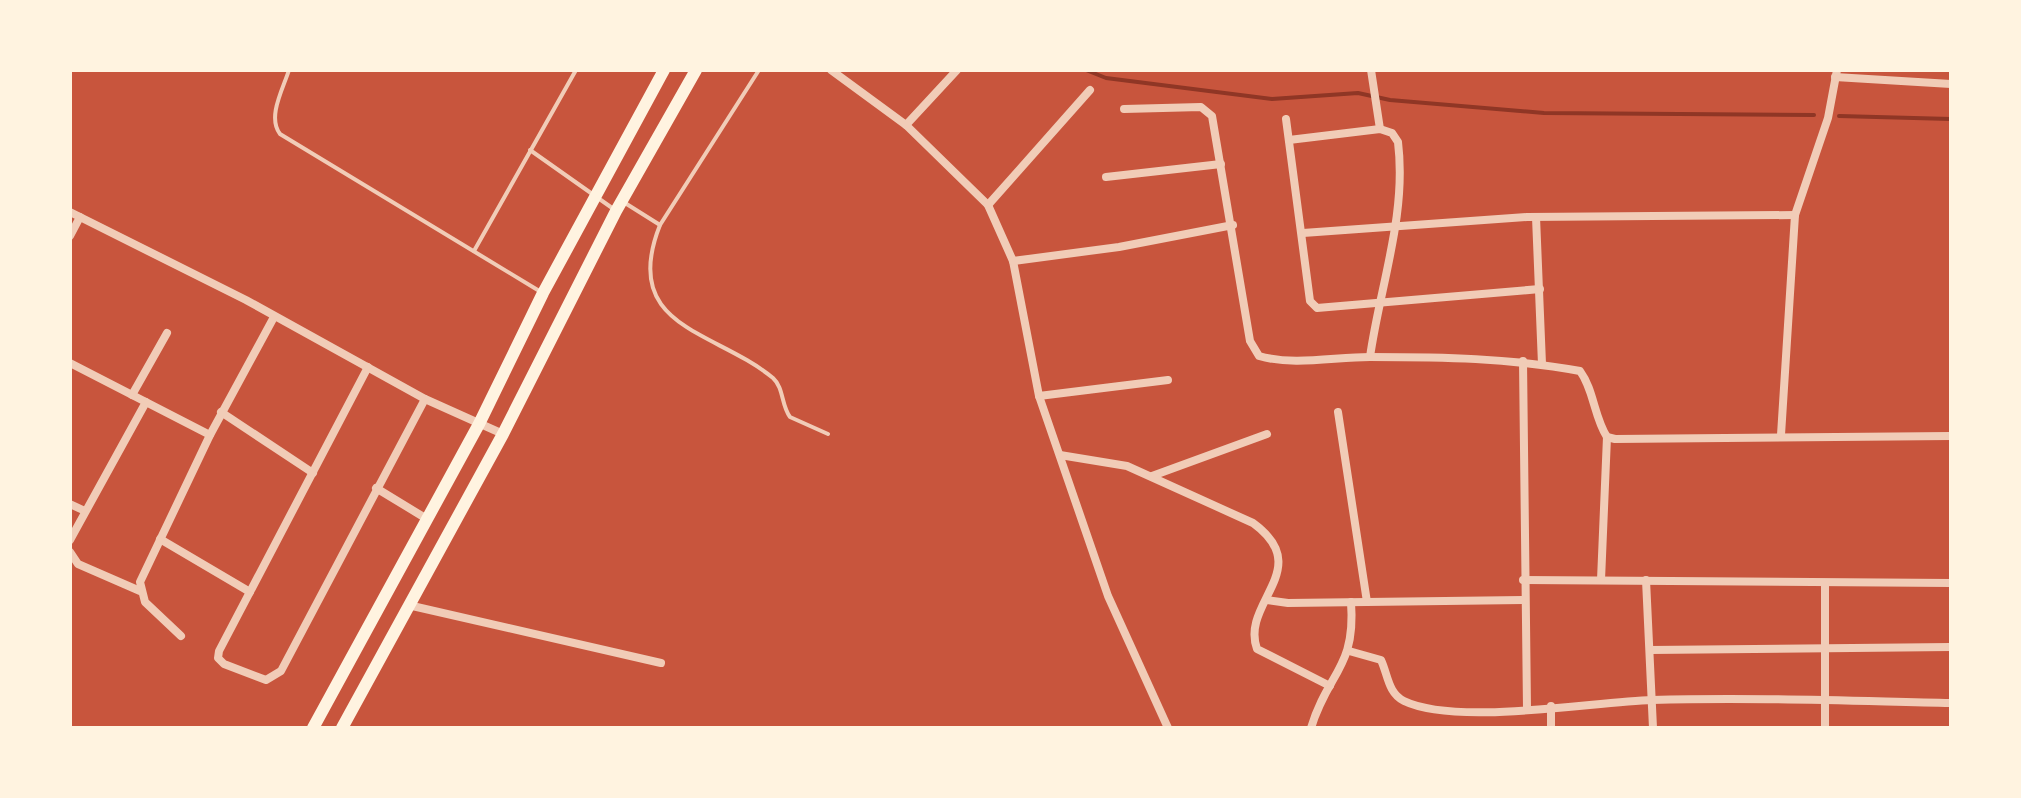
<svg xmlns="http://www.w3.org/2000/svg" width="2021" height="798" font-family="'Public Sans',sans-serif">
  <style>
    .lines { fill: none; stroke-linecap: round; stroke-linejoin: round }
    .stream { stroke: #8f3625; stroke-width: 4 }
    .service { stroke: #f1ccb7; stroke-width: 4 }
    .minor { stroke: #f1ccb7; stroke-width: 8 }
    .primary { stroke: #fff3e0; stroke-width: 12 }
  </style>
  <rect width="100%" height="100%" fill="#c8553d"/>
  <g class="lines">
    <g class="stream">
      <path d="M1086 70 1106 78 1272 99 1358 93 1390 100 1544 113 1814 115"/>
      <path d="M1839 116 1951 119"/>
    </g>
    <g class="service">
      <path d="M289 70C283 89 267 117 280 134L541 292"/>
      <path d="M759 70 660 225C619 328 715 330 773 378 784 388 781 405 790 417L828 434"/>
      <path d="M530 150 615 210"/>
      <path d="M625 203 660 225"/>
      <path d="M474 251 576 70"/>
    </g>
    <g class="minor">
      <path d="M831 70 906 125 988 205 1013 261 1039 396 1108 596 1168 728"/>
      <path d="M1371 70 1380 129"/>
      <path d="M1835 77 1951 84"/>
      <path d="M1124 109 1201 107 1212 116 1250 341 1259 356C1294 366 1334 357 1370 357 1441 357 1511 358 1580 371 1594 390 1594 417 1607 437L1615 439 1951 436"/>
      <path d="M1286 119 1310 301 1317 308 1540 289"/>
      <path d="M906 125 957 70"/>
      <path d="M1289 140 1380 129 1392 133 1398 142C1407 215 1380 286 1370 357"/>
      <path d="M1106 177 1221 164"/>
      <path d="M988 205 1090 90"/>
      <path d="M70 212 246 300 425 399 503 434"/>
      <path d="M1536 217 1542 364"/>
      <path d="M1303 233 1527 217 1795 215"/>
      <path d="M70 236 80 217"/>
      <path d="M1013 261 1119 247 1233 225"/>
      <path d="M1523 361 1527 708"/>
      <path d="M70 363 210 435"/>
      <path d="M368 367 219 651 218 658 224 664 266 680 281 671 425 399"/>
      <path d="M132 395 167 333"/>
      <path d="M1039 396 1168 380"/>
      <path d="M221 412 313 473"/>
      <path d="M1338 412 1367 602"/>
      <path d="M1781 435 1795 215 1828 118 1837 70"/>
      <path d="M1060 455 1127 466 1253 523C1316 569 1240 602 1257 649L1330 686"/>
      <path d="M1152 476 1267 434"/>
      <path d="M376 488 427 519"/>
      <path d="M70 504 85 511"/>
      <path d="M160 539 250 592"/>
      <path d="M70 540 146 402"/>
      <path d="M70 552 78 564 140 591"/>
      <path d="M1523 580 1951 583"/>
      <path d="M1601 580 1607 437"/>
      <path d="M1646 580 1653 728"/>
      <path d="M1825 583V728"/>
      <path d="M1267 600 1288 603 1523 600"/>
      <path d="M408 605 661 663"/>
      <path d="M181 636 145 602 140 582 210 435 274 317"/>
      <path d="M1650 650 1951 647"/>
      <path d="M1349 651 1381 660C1388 675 1388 693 1404 701 1456 726 1590 702 1652 700 1751 697 1852 701 1951 703"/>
      <path d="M1311 728C1328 672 1356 668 1351 602"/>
      <path d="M1551 728V706"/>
    </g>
    <g class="primary">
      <path d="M313 728 479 424 543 293 664 70"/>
      <path d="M342 728 503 434 616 211 696 70"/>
    </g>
  </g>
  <rect width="2021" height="798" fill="none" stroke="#fff3e0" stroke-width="144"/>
</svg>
